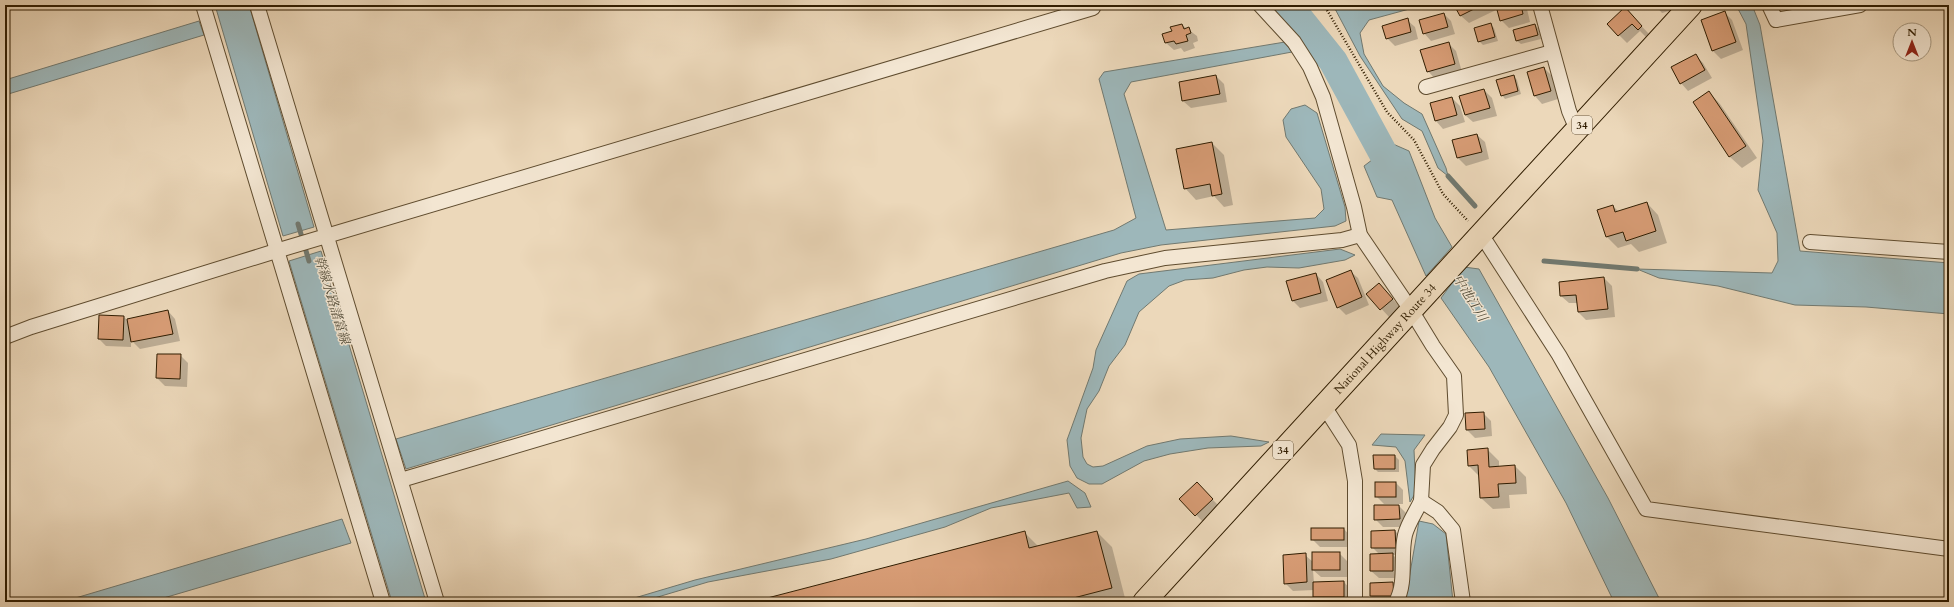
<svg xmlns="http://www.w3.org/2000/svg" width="1954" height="607" font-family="Cardo,'Noto Serif JP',serif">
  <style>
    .water { fill: #9db7ba; stroke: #717970 }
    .shadow { fill: #0003 }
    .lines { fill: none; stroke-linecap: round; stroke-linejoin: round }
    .stream { stroke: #717970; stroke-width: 5 }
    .river { stroke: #9db7ba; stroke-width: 29 }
    .building { fill: #d79c75; stroke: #301d01 }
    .minor-casing { stroke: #5f4c2f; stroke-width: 16 }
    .trunk-casing { stroke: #301d01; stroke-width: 24 }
    .path { stroke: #301d01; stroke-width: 2.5; stroke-dasharray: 1 2; stroke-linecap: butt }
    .minor { stroke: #f3e6d2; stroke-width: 14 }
    .trunk { stroke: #ecd8ba; stroke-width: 22 }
    .labels { text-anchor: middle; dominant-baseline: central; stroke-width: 3; stroke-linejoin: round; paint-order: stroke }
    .shield { fill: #f3e6d2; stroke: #6a5940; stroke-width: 1 }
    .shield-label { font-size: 11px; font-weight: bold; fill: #301d01 }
    .street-label { font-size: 12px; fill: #301d01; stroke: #f3e6d2 }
    .water-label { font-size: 13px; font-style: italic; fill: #514b38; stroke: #f3e6d2 }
  </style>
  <rect width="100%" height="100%" fill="#ecd8ba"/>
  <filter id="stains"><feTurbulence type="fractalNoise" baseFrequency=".005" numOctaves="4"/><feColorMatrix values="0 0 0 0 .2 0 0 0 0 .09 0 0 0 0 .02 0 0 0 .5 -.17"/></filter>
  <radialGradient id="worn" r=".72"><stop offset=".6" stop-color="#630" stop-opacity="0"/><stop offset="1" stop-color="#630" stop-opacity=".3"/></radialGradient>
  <g class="water">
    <path d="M215 5H249L314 227 283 236Z"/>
    <path d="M1333 5 1358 8 1366 5H1424L1369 20 1360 33 1364 54 1383 86 1404 103 1422 114 1446 168 1448 176 1438 168 1422 131 1402 119 1360 56Z"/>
    <path d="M1736 5H1752L1760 25 1800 251 1949 263V314L1866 307 1795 305 1718 286 1659 278 1637 269 1772 273 1778 261 1777 233 1758 190 1763 141 1746 24Z"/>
    <path d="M199 21 204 35 5 95V80Z"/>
    <path d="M1285 42 1292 52 1131 82 1124 94 1166 230 1315 218 1324 209 1321 189 1286 137 1283 120 1291 109 1305 105 1317 113 1345 207 1346 221 1335 226 1161 245 1121 253 406 469 396 439 1114 230 1136 218 1099 79 1104 72Z"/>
    <path d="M1393 144 1409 151 1435 218 1452 247 1426 276 1392 200 1377 197 1364 166Z"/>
    <path d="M1340 249 1355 255 1345 260 1299 268 1267 267 1244 270 1213 278 1185 280 1169 286 1139 312 1125 345 1109 366 1099 391 1087 409 1081 438 1083 457 1087 464 1093 467 1103 466 1147 446 1180 439 1231 436 1269 442 1261 446 1208 448 1170 454 1144 461 1102 484H1089L1077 478 1070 466 1067 440 1093 368 1096 350 1127 281 1139 274Z"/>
    <path d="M321 251 426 602H392L289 261Z"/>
    <path d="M1464 267 1479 269 1608 498 1661 602H1614L1566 503 1489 367 1441 298Z"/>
    <path d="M1381 434 1425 435 1414 450 1416 492 1410 502 1405 461 1396 447 1372 445Z"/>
    <path d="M1068 481 1085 493 1091 507 1077 508 1069 493 991 508 945 527 831 559 708 582 641 602H621L695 580 866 539Z"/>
    <path d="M342 519 351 543 150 602H62Z"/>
    <path d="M1419 521 1433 524 1446 534 1453 602H1405Z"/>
  </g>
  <g class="shadow">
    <path d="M1456 5H1493L1496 10 1469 23 1461 16Z"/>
    <path d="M1503 5H1523L1527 9 1530 22 1509 28 1501 20Z"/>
    <path d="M1655 5H1679L1680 8 1662 13Z"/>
    <path d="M1725 13 1732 20 1743 50 1721 59 1713 51 1702 21Z"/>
    <path d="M1444 14 1451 21 1455 34 1431 41 1424 33Z"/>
    <path d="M1632 16 1649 34 1646 37 1640 31 1627 43 1608 24Z"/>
    <path d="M1407 20 1415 27 1418 39 1395 46 1387 38Z"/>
    <path d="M1182 25 1197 36 1198 41 1193 43 1195 48 1184 52 1181 48 1174 50 1166 43 1173 32Z"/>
    <path d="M1491 25 1494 28 1498 41 1483 45 1479 41Z"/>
    <path d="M1535 25 1539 29 1541 39 1521 44 1517 41 1514 31Z"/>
    <path d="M1449 44 1456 51 1462 72 1435 79 1428 71Z"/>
    <path d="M1695 55 1703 63 1712 78 1688 91 1681 83Z"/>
    <path d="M1544 68 1552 76 1558 99 1542 104 1535 96 1528 73Z"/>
    <path d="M1216 76 1224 84 1227 102 1191 108 1183 101Z"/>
    <path d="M1514 76 1517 80 1521 94 1505 99 1502 95Z"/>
    <path d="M1484 90 1492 98 1497 116 1473 122 1465 115Z"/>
    <path d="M1709 92 1720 104 1757 158 1742 168 1730 157 1694 102Z"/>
    <path d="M1452 98 1460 106 1465 122 1443 129 1436 121 1431 104Z"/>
    <path d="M1477 135 1485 142 1489 159 1466 166 1458 158 1454 141Z"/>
    <path d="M1212 143 1224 155 1233 205 1224 207 1214 196 1196 200 1185 188Z"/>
    <path d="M1647 203 1658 215 1667 243 1639 252 1631 244 1618 248 1607 237 1599 211 1613 206 1619 212Z"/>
    <path d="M1350 271 1358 278 1369 305 1346 315 1338 307Z"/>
    <path d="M1316 274 1323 282 1328 301 1300 308 1293 301Z"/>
    <path d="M1604 278 1612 286 1615 317 1586 320 1578 312V303H1569L1561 296Z"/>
    <path d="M1379 284 1400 307 1389 317 1368 294Z"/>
    <path d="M168 311 175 319 180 341 140 349 131 340V347L106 346 99 339 124 317 128 321Z"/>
    <path d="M180 355 188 363 187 387 165 386 157 378Z"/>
    <path d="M1483 413 1491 421 1492 436 1475 438 1467 430 1466 414Z"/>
    <path d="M1487 449 1499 461V467L1515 466 1526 477 1527 494 1509 495 1510 508 1493 509 1481 498 1480 477 1469 466Z"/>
    <path d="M1395 456 1399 460V472H1378L1375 469Z"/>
    <path d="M1396 483 1403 490V504H1384L1376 496Z"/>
    <path d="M1197 484 1220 507 1204 523 1181 499Z"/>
    <path d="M1399 506 1407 514V527H1383L1375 519Z"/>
    <path d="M1344 529 1351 537V547H1320L1312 539Z"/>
    <path d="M1395 531 1403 539V555H1393L1400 562V578H1379L1371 571 1380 555 1372 547Z"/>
    <path d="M1097 532 1112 547 1126 602H756L1025 533 1039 547Z"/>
    <path d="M1339 553 1347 561V577H1321L1313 570 1314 583 1344 582 1351 590 1352 602H1319L1314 597V590L1293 591 1285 583 1305 555 1313 562Z"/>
    <path d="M1393 583 1401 591V602H1377L1371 596Z"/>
  </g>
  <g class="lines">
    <g class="stream">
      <path d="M1448 176 1475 206"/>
      <path d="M298 224 309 261"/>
      <path d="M1544 261 1637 269"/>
    </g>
    <path class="river" d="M1288 5 1333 61 1401 186"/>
  </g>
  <g class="building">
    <path d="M1454 5H1482L1460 16Z"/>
    <path d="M1500 5H1521L1523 14 1500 21 1496 6Z"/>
    <path d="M1625 7 1642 26 1638 30 1632 24 1618 36 1607 24Z"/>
    <path d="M1725 11 1736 42 1712 51 1701 20Z"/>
    <path d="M1444 13 1448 27 1423 34 1419 20Z"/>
    <path d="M1408 18 1411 32 1386 39 1382 26Z"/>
    <path d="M1491 23 1495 37 1478 42 1474 28Z"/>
    <path d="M1182 24 1184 29 1189 27 1191 33 1186 35 1188 41 1176 44 1174 41 1165 43 1162 34 1172 31 1170 27Z"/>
    <path d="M1535 24 1538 35 1516 41 1513 30Z"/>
    <path d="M1449 42 1455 64 1427 72 1420 50Z"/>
    <path d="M1696 54 1705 70 1680 84 1671 67Z"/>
    <path d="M1544 67 1551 91 1534 96 1527 72Z"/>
    <path d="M1216 75 1220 94 1182 101 1179 82Z"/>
    <path d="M1514 75 1518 91 1501 96 1496 80Z"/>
    <path d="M1484 89 1490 108 1465 115 1459 96Z"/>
    <path d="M1709 91 1746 146 1729 157 1693 102Z"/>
    <path d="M1452 97 1457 115 1435 121 1430 103Z"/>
    <path d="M1477 134 1482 152 1457 158 1452 140Z"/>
    <path d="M1212 142 1222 194 1212 196 1210 184 1184 189 1176 149Z"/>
    <path d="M1647 202 1656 231 1626 241 1623 232 1606 237 1597 210 1613 205 1615 212Z"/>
    <path d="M1351 270 1362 297 1337 308 1326 280Z"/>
    <path d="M1316 273 1321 293 1292 301 1286 281Z"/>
    <path d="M1604 277 1608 309 1578 312 1576 295 1560 296 1559 282Z"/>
    <path d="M1379 283 1393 299 1380 310 1366 294Z"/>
    <path d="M168 310 173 334 131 342 127 319Z"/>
    <path d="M99 315 124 316 123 340 98 339Z"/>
    <path d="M157 354H181L180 379 156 378Z"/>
    <path d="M1484 412 1485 429 1466 430 1465 413Z"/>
    <path d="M1488 448 1489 467 1515 465 1516 483 1498 484 1499 497 1480 498 1478 465 1468 466 1467 450Z"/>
    <path d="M1373 455H1395V469H1374Z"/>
    <path d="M1197 482 1213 499 1195 516 1179 499Z"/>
    <rect x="1375" y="482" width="21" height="15"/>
    <path d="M1374 505H1399L1400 519 1374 520Z"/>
    <rect x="1311" y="528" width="33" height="12"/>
    <path d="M1395 530 1396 548H1371V531Z"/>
    <path d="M1025 531 1029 548 1097 531 1112 588 1058 602H752Z"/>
    <rect x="1312" y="552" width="28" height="18"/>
    <path d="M1306 553 1307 582 1284 584 1283 555Z"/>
    <path d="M1393 553V571H1370V554Z"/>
    <path d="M1344 581V597H1313V582Z"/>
    <path d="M1393 582 1394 596H1370V583Z"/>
  </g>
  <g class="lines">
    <g class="minor-casing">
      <g id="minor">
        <path d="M203 5 383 602"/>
        <path d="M257 5 437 602"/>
        <path d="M1260 5 1294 42 1310 67 1323 97 1354 207 1360 235 1411 310 1433 346 1454 376 1456 415 1450 427 1433 449 1423 465 1421 501"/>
        <path d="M1540 5 1569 111 1577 130"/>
        <path d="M1769 5 1776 20 1860 5"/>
        <path d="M1426 87 1552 52"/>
        <path d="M1481 234 1559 355 1646 509 1949 549"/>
        <path d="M1810 242 1949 252"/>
        <path d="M5 337 31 327 276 251 1093 8 1091 5"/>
        <path d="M1324 406 1349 445 1355 481V602"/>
        <path d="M401 480 1105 271 1165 258 1342 240 1360 235"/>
        <path d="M1396 602C1407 582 1400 556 1405 535 1408 523 1416 512 1421 501L1438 512 1453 530 1463 602"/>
      </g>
    </g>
    <g class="trunk-casing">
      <g id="trunk">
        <path id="s1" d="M1144 602 1691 5"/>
      </g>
    </g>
    <path class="path" d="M1324 5 1387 112 1414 140 1443 194 1468 221"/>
    <use href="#minor" class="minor"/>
    <use href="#trunk" class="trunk"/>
  </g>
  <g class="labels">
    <g class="shield">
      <rect x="1572" y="116" width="20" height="18" rx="3"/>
      <rect x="1273" y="441" width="20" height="18" rx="3"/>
    </g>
    <g class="shield-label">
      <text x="1582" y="125">34</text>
      <text x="1283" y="450">34</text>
    </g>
    <g class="street-label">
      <text stroke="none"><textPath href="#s1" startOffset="357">National Highway Route 34</textPath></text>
    </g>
    <g class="water-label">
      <text transform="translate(1470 298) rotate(58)">中池江川</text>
      <text transform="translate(332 300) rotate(73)">幹線水路諸富線</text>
    </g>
  </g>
  <rect width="1954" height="607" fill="none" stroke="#ecd8ba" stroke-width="20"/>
  <rect x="6" y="6" width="1942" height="595" fill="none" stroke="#301d01" stroke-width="2"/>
  <rect x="10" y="10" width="1934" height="587" fill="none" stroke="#301d01"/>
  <g transform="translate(1912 42)"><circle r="19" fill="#f3e6d2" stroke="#a5967e"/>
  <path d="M0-3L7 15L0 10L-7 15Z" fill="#8f2418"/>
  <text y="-6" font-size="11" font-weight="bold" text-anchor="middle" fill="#301d01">N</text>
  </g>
  <rect width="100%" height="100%" filter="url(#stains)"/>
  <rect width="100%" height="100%" fill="url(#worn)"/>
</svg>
